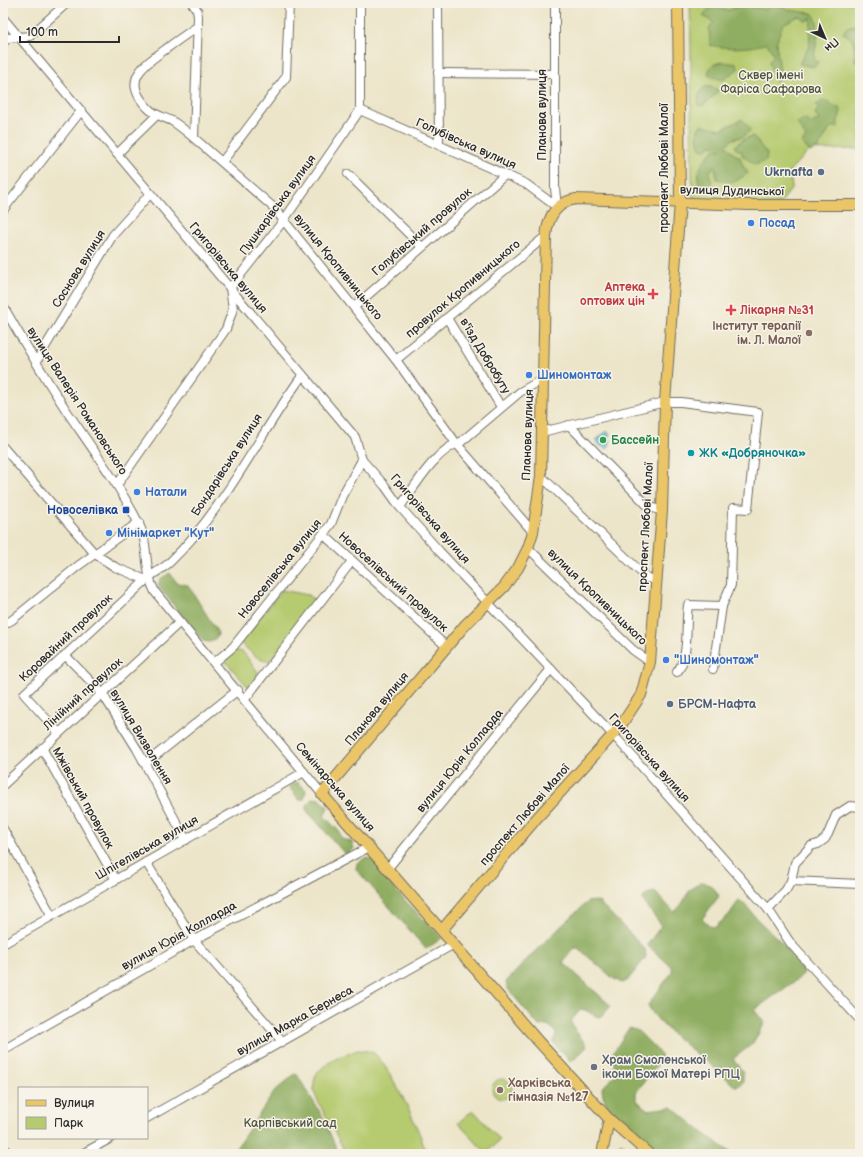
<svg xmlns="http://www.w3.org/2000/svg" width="863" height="1157" font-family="'Balsamiq Sans',sans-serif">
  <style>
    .green { fill: #b6ca6f; stroke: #707a4d }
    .forest { fill: #90ae62; stroke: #5e6c46 }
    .water { fill: #40abbf; stroke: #366b75 }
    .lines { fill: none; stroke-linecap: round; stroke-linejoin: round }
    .minor-casing { stroke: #6f6c62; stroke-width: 10 }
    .major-casing { stroke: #6f6c62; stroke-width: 12 }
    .minor { stroke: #fff; stroke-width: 8 }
    .major { stroke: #ebc669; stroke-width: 10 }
    .service-dot { fill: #5c6f8a; stroke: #f7f3e8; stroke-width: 1.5 }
    .shop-dot { fill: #3f7fe0; stroke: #f7f3e8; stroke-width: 1.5 }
    .health-dot { fill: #e0444e; stroke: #f7f3e8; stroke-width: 1.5 }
    .education-dot { fill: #8d6e63; stroke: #f7f3e8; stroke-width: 1.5 }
    .leisure-dot { fill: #2e9e5b; stroke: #f7f3e8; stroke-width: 1.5 }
    .culture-dot { fill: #0f9aa8; stroke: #f7f3e8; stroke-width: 1.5 }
    .transit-dot { fill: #1a4fb4; stroke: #f7f3e8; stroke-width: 1.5 }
    .worship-dot { fill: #6b7280; stroke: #f7f3e8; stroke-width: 1.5 }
    .labels { text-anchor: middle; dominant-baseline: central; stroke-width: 3; stroke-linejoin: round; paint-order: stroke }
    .park-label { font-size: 12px; fill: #4e533c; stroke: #f7f3e8 }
    .street-label { font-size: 12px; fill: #2b2b2b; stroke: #f7f3e8 }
    .service-label { font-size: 12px; font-weight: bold; fill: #4e5e75; stroke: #f7f3e8; text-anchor: end }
    .shop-label { font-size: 12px; font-weight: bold; fill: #366cbe; stroke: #f7f3e8; text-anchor: start }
    .health-label { font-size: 12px; font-weight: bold; fill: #be3a42; stroke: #f7f3e8; text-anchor: end }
    .education-label { font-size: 12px; font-weight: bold; fill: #785e54; stroke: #f7f3e8; text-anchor: end }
    .leisure-label { font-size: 12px; font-weight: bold; fill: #27864d; stroke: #f7f3e8; text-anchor: start }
    .culture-label { font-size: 12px; font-weight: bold; fill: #0d838f; stroke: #f7f3e8; text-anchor: start }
    .transit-label { font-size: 12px; font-weight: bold; fill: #164399; stroke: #f7f3e8; text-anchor: end }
    .worship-label { font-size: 12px; font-weight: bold; fill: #5b616d; stroke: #f7f3e8; text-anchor: start }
  </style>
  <rect width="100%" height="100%" fill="#f7f3e8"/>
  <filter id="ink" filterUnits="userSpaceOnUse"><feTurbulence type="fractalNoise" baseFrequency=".025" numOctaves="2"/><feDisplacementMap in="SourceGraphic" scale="8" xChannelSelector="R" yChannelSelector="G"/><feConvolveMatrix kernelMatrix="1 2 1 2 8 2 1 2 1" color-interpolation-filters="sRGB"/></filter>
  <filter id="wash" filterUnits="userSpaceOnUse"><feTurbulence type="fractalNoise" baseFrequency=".012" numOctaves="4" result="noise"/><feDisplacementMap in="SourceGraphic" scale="16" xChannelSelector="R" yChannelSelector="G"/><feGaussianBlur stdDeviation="0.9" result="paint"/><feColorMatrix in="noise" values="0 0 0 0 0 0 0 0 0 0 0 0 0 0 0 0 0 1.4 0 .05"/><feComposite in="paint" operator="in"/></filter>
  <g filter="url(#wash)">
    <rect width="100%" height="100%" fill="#ece5c9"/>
    <g class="green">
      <path d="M698 3H860V149L810 150 790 170 792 188 779 205 693 203C690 137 692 70 690 4Z"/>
      <path d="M282 590 308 595 317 602 270 661 258 658 240 643Z"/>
      <path d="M234 650 243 652 258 672 256 681 248 687 225 661Z"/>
      <path d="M358 1050C365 1051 371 1050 376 1055 388 1065 426 1139 425 1154H346C339 1140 332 1127 324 1113 321 1106 315 1098 314 1090 310 1066 341 1056 358 1050Z"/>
      <circle cx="502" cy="1089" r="10"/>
      <path d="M473 1110 500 1140 486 1153 458 1123Z"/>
      <path d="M621 1143 635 1154H610Z"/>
    </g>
    <g class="forest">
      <path d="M775 4C783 10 802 12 812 13 823 25 815 44 814 59L818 62 814 67 799 64 809 46 811 18 806 21 799 16 783 24 776 43 781 78 776 82 769 62 774 55 767 43C750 49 727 49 710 45L709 28 714 23 703 16C712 1 716 11 728 10 732 10 736 6 740 6 747 5 752 9 759 7L763 10Z"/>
      <path d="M855 25 860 33V64L855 61C855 48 856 39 843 33L847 27Z"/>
      <path d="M724 62 737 64 738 69 723 80 712 77 708 74C710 64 715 63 724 62Z"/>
      <path d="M707 86 719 90 711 99 702 106 698 105C698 96 699 90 707 86Z"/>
      <path d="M822 101H828L834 106 841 109C841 115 837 119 838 127H831L819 147 810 152 802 143 806 137 797 123 805 119 810 123 819 120 815 114 819 107 816 105Z"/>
      <path d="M742 119 751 130 742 137 733 139 726 145 734 154 740 157 743 166 748 173C732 184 737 183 717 179L715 165 709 173 712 184 702 191C692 176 703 159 715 149L721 150 717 146 711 145 705 150 700 149C698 139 694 133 701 125L722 129Z"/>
      <path d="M753 136 767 154 766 161 755 165 742 155V151L736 149 735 146 744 139Z"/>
      <path d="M170 573 177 583 188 585 218 633 217 637 210 642 203 641 158 586 160 579Z"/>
      <path d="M298 782 306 790 304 799 299 800 290 788 292 785Z"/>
      <path d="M312 798 320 799 328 807 324 816 339 831 342 839 352 842 354 849 345 854 307 811V806Z"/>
      <path d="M366 858 373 859 394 889 442 938 426 949 356 869 357 863Z"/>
      <path d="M704 882 713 887 719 896 702 919 709 926 715 927 729 915 739 900C747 905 750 911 756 918 771 934 794 950 804 971L802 976 754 1010 765 1023 752 1044 733 1059 743 1072V1082L737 1087 732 1084C711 1061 660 1031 648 1005L672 972V967L647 945 661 926C657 916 644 908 643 898L647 894 655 892 674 912C689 901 683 888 704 882Z"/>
      <path d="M595 901 600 903 645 949 646 957 627 981 622 983 614 979 578 948H574L563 962 566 965 611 1006 601 1017C593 1017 589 1010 581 1009L571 1021C574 1032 582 1037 587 1047L576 1058 570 1061 558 1049 553 1041 556 1035V1032L548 1025 539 1026 508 989 506 982 533 953 587 902Z"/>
      <path d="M629 1028 638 1031 661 1054V1060L636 1092V1100L648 1110 672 1107 701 1131 733 1154H658C641 1140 602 1112 602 1088L617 1073 612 1058 613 1053Z"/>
      <path d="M296 1073 321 1114 339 1154H232L275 1091Z"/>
    </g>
    <path class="water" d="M607 431 611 435 608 436 611 441 608 449 600 446 596 440Z"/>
  </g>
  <g filter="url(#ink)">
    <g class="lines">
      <g class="minor-casing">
        <g id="minor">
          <path d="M192 3 197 10 198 17 194 138 273 207 396 360 456 443 533 532"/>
          <path d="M438 3 439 145"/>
          <path d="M555 3V188L557 207"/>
          <path d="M3 18 355 437 362 460 385 486 400 507 440 552 618 740 768 909 791 944 860 1020"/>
          <path d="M3 43 8 38 30 36 67 3"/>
          <path d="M438 73 555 74"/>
          <path d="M360 110 526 184 557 207"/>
          <path d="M194 138C187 132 180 126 172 121 164 117 154 115 148 108 121 81 142 66 166 49 176 41 187 34 198 26"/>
          <path d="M117 154 157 115"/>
          <path d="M222 162 286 77 289 3"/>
          <path d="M348 174 422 247"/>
          <path d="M3 210 81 111"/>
          <path d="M3 306C23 341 44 376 66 410 91 447 118 483 138 522 150 544 143 570 155 592L322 794"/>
          <path d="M354 307 505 175"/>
          <path d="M447 318 501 407"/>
          <path d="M396 360 546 236"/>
          <path d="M36 362 113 235 150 194"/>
          <path d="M569 425 648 506 662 511"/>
          <path d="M542 432 665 402H681L758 412 748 509 733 508 731 585 722 606 713 669"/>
          <path d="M3 447 95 554 115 567 146 580C153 573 163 569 170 562 225 509 258 436 302 376"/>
          <path d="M541 476 647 578 657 580"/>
          <path d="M117 485 226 329 233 309 230 288 284 220 360 110V3"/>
          <path d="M400 507C415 486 437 448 461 442L520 392 543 379"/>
          <path d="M323 534 447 647"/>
          <path d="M528 548 633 650 650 662"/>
          <path d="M3 625 12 620 78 566 139 522"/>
          <path d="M65 655 102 693 137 749 186 840"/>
          <path d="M215 662 233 647 331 524 342 496 362 460"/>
          <path d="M677 672C690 656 685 626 688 605L722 606"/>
          <path d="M245 699 352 561"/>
          <path d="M59 733 24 694 146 580"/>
          <path d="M42 748 116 880"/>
          <path d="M145 764 238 690"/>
          <path d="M3 785 180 622"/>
          <path d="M3 829 52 916"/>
          <path d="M146 862 194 940 282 1041"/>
          <path d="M388 868 551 669"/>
          <path d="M791 881 860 884"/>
          <path d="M768 909 786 890 791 881 795 863 811 846 818 844 825 839 828 834 836 815 850 806 860 807"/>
          <path d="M3 944 304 772"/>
          <path d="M3 1050 194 940 369 847"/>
          <path d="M147 1118 454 944"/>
          <path d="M3 1147 8 1154"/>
          <path d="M82 1154 111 1138"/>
        </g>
      </g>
      <g class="major-casing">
        <g id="major">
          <path d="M442 930 536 819 620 727 641 695 650 662 662 511 665 402 680 203 678 3"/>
          <path d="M602 1154 609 1119"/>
          <path d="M649 1154 609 1119 538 1041 322 794 466 624 504 587 518 568 528 548 533 532 541 476 546 236C548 217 556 202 576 199L749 205H860"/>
        </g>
      </g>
      <use href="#minor" class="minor"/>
      <use href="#major" class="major"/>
    </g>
  </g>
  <g class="service-dot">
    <circle cx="821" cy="172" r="4"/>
    <circle cx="670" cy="704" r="4"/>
  </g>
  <g class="shop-dot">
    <circle cx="751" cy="223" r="4"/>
    <circle cx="529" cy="375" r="4"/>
    <circle cx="137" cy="492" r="4"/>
    <circle cx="109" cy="533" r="4"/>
    <circle cx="666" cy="660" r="4"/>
  </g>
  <g class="health-dot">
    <path d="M651 288h4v4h4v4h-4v4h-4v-4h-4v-4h4z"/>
    <path d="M729 304h4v4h4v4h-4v4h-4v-4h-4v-4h4z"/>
  </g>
  <g class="education-dot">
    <circle cx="809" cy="333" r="4"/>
    <circle cx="500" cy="1090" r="4"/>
  </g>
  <circle class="leisure-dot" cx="603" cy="440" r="4"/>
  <circle class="culture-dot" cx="691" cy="453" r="4"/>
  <rect class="transit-dot" x="122" y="506" width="8" height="8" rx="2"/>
  <circle class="worship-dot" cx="594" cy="1067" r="4"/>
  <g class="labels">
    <g class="park-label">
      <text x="771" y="75">Сквер імені<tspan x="771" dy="14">Фаріса Сафарова</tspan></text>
      <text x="290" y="1123">Карпівський сад</text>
    </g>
    <g class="street-label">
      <text transform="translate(542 115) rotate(-90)">Планова вулиця</text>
      <text transform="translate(466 144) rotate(24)">Голубівська вулиця</text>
      <text transform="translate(664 168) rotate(-90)">проспект Любові Малої</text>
      <text transform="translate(732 191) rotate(1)">вулиця Дудинської</text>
      <text transform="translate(278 205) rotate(-54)">Пушкарівська вулиця</text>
      <text transform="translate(422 232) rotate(-41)">Голубівський провулок</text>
      <text transform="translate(338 267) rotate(51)">вулиця Кропивницького</text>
      <text transform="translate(228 268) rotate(50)">Григорівська вулиця</text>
      <text transform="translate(79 269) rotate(-58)">Соснова вулиця</text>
      <text transform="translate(463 289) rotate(-40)">провулок Кропивницького</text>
      <text transform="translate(485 356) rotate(59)">в'їзд Добробуту</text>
      <text transform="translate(77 401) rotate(57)">вулиця Валерія Романовського</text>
      <text transform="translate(528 435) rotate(-88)">Планова вулиця</text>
      <text transform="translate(227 465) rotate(-57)">Бондарівська вулиця</text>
      <text transform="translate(430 519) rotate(49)">Григорівська вулиця</text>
      <text transform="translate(646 527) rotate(-87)">проспект Любові Малої</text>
      <text transform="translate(280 569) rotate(-51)">Новоселівська вулиця</text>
      <text transform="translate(393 582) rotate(42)">Новоселівський провулок</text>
      <text transform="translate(597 597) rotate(44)">вулиця Кропивницького</text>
      <text transform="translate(66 638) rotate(-43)">Коровайний провулок</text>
      <text transform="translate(83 694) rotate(-42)">Лінійний провулок</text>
      <text transform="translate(377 709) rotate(-50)">Планова вулиця</text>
      <text transform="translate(141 737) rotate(59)">вулиця Визволення</text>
      <text transform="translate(649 758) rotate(48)">Григорівська вулиця</text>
      <text transform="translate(460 761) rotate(-51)">вулиця Юрія Колларда</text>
      <text transform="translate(335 787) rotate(49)">Семінарська вулиця</text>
      <text transform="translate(83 798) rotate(61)">Мжівський провулок</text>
      <text transform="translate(525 815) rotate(-49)">проспект Любові Малої</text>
      <text transform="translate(147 848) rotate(-30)">Шпігелівська вулиця</text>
      <text transform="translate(179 936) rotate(-29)">вулиця Юрія Колларда</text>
      <text transform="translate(295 1021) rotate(-29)">вулиця Марка Бернеса</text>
    </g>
    <g class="service-label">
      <text x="813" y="172">Ukrnafta</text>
      <text x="678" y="704" text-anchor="start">БРСМ-Нафта</text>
    </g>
    <g class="shop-label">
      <text x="759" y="223">Посад</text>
      <text x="537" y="375">Шиномонтаж</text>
      <text x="145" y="492">Натали</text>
      <text x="117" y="533">Мінімаркет "Кут"</text>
      <text x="674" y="660">"Шиномонтаж"</text>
    </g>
    <g class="health-label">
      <text x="645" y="287">Аптека<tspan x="645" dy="14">оптових цін</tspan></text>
      <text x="740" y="310" text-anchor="start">Лікарня №31</text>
    </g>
    <g class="education-label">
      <text x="801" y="326">Інститут терапії<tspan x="801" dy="14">ім. Л. Малої</tspan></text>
      <text x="508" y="1083" text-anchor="start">Харківська<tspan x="508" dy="14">гімназія №127</tspan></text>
    </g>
    <g class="leisure-label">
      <text x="611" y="440">Бассейн</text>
    </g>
    <g class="culture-label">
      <text x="699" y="453">ЖК «Добряночка»</text>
    </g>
    <g class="transit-label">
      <text x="118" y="510">Новоселівка</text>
    </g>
    <g class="worship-label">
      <text x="602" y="1060">Храм Смоленської<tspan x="602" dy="14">ікони Божої Матері РПЦ</tspan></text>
    </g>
  </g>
  <rect width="863" height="1157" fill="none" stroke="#f7f3e8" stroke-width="16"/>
  <rect x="18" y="1087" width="130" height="52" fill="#f7f3e8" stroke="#a5a39c"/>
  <rect x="26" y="1100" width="20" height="6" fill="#ebc669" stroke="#a5a39c"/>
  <text x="54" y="1107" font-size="12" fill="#2b2b2b">Вулиця</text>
  <rect x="26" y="1117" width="20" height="12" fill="#b6ca6f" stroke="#a5a39c"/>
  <text x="54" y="1127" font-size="12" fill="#2b2b2b">Парк</text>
  <g transform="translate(825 38) rotate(136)" stroke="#f7f3e8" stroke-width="3" paint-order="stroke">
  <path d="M0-3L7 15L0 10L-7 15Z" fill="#2b2b2b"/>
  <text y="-6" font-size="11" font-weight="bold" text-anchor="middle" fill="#2b2b2b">Пн</text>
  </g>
  <path d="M20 36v6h99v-6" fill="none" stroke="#2b2b2b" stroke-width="2"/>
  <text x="26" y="36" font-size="12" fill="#2b2b2b" stroke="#f7f3e8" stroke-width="3" paint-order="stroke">100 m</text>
</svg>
